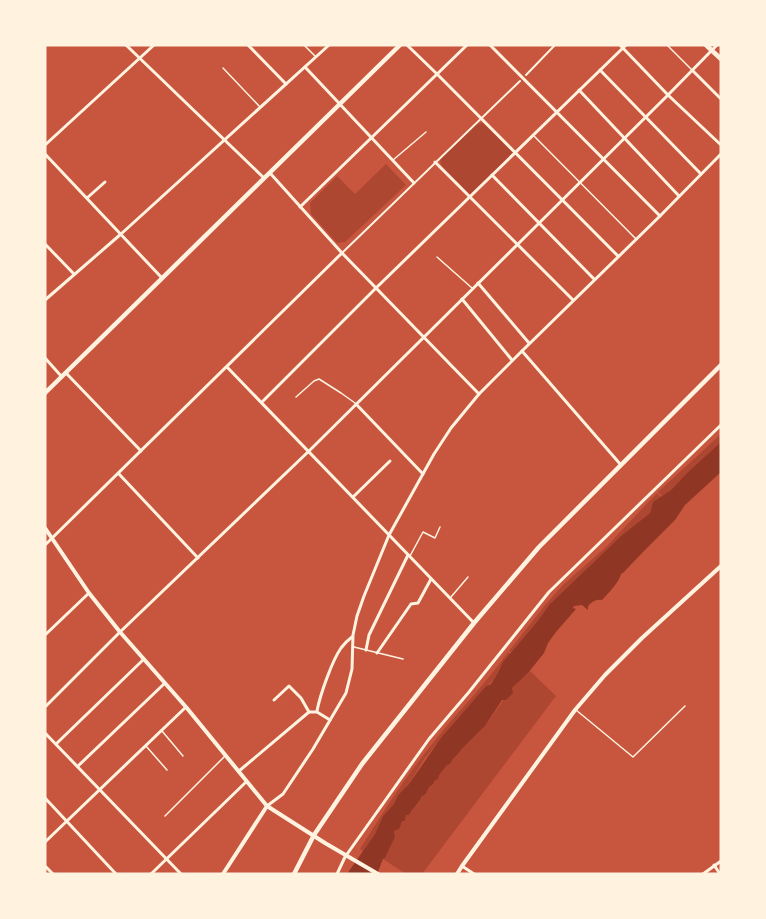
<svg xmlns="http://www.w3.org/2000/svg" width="766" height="919" font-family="'Public Sans',sans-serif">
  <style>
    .green { fill: #ae4732 }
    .water { fill: #8f3625 }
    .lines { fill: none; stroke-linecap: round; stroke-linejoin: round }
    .service { stroke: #fff3e0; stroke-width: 1.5 }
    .pedestrian { stroke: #fff3e0; stroke-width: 2 }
    .minor { stroke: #fff3e0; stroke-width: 3 }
    .tertiary { stroke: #fff3e0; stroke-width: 4 }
    .secondary { stroke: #fff3e0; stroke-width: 4.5 }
  </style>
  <rect width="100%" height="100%" fill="#c8553d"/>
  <g class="green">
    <path d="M483 123 514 152 470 195 441 165 440 159 476 124Z"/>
    <path d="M386 164 406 185 345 242 337 243 311 214 310 203 337 176 355 194Z"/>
    <path d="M721 434V442L687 473 671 490 662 496 658 492Z"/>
    <path d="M657 493 661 497 653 502 650 513 621 536 550 604 536 623 511 652 509 651 546 604 563 585 607 546Z"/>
    <path d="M508 652 510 654C502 664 498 679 486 686L425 758 409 784 398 795 394 804 383 816 375 834 363 851 360 849C383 813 406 775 434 742 458 711 486 684 508 652Z"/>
    <path d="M530 671 556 696 422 874H406L383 859 385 858 395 837 394 831 404 821 406 815 417 805 429 786 447 765 459 754 461 750 485 726 512 688Z"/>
  </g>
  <path class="water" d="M721 442V472L685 505 675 520 642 553 624 572 621 574C618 584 609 592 602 600 596 599 593 601 588 606V610L582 605 574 606 573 608 576 609 556 632 548 643 544 653 528 673 512 688 513 693 506 700H502L485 726 461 750C458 756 452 758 450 764L447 765 439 775 438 779 435 780 433 784 429 787C427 791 426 795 422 796 419 804 412 808 409 815H406L405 819 406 820 402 822 399 829 394 831 395 837 385 858 383 859 377 874H347L375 834 383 816 394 804 398 795 409 784 441 738 486 686 491 684 498 673 503 662 536 623 550 604 621 536 650 513 653 502 671 490 687 473Z"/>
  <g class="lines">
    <g class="service">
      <path d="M304 45 315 56"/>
      <path d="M667 45 692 70"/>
      <path d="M223 68 260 107"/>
      <path d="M534 136 636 239"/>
      <path d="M393 160 426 132"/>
      <path d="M437 257 472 288"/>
      <path d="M296 397 314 381 319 379 341 393 355 403"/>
      <path d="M410 556 423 532 435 538 440 527"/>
      <path d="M451 597 468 577"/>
      <path d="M354 647 403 659"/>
      <path d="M576 710 633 757 685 706"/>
      <path d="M162 731 183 756"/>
      <path d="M146 746 167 770"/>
      <path d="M165 816 225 756"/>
    </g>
    <g class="pedestrian">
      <path d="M526 75 555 45"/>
      <path d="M342 253 520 81"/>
    </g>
    <g class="minor">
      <path d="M126 45 264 178"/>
      <path d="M248 45 286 84"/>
      <path d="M407 45 437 74 618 256"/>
      <path d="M490 45 660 216"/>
      <path d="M620 45 668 95 721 145"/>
      <path d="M305 67 414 183"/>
      <path d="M600 70 701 174"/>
      <path d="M693 71 721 99"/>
      <path d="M579 90 679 196"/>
      <path d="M45 145 154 45"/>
      <path d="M45 154 162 278"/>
      <path d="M435 162 573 300"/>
      <path d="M270 173 342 253 479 394"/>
      <path d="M492 175 594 279"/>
      <path d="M87 198 105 182"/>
      <path d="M300 207 467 45"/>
      <path d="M45 244 74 274"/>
      <path d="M478 283 529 343"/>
      <path d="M462 299 512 360"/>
      <path d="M45 300 121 234 329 45"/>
      <path d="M522 351 621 465"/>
      <path d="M45 358 62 377"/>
      <path d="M227 367 474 623"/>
      <path d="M66 373 141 451"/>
      <path d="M262 402 376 288 626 45"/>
      <path d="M356 404 423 474"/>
      <path d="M119 474 198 558"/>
      <path d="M353 497 390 461"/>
      <path d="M45 545 342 253"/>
      <path d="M45 635 89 593"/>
      <path d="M366 650 369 635 408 555"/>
      <path d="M377 653 411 604 418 603 431 579"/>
      <path d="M274 700 289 686 301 698 309 712"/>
      <path d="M45 707 120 632 309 451 518 244 668 95 717 45"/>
      <path d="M317 711C320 695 332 661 341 648 344 644 348 640 352 637"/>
      <path d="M45 733 181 874"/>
      <path d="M56 744 144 659"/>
      <path d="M78 766 165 683"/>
      <path d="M239 771 309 712H317L330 720"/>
      <path d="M45 798 116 874"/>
      <path d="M267 806 283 794 313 749 346 693 352 669 353 635 357 616 364 596 389 535 434 454 451 428 479 394 522 351 660 216 721 154"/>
      <path d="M45 842 186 707"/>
      <path d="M714 865 720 874"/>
      <path d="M45 866 53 874"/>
      <path d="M462 866 474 874"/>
      <path d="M151 874 246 782"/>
      <path d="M337 874 345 857 429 739 469 692 549 592 721 425"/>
      <path d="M703 874 721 861"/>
    </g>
    <g class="tertiary">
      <path d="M45 528 89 593 120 632 186 707 267 806 325 843 378 874"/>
      <path d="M223 874 267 806"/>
      <path d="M457 874 462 866 575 710 605 675 642 638 721 566"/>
    </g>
    <g class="secondary">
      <path d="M706 45 721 59"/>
      <path d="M45 393 400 45"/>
      <path d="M294 874 314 835 362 764 474 623 539 547 721 365"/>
    </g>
  </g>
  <rect width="766" height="919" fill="none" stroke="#fff3e0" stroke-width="93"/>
</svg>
